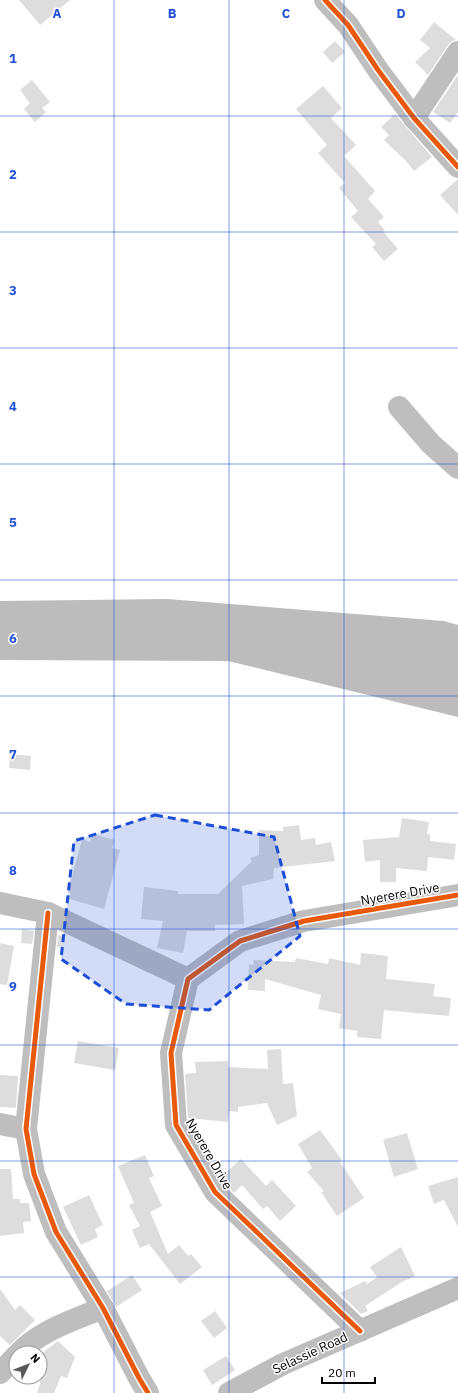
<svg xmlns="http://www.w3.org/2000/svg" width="458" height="1393" font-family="'IBM Plex Sans',sans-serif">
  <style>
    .water { fill: #bcbcbc }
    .building { fill: #ddd }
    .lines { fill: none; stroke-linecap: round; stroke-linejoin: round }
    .minor { stroke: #bebebe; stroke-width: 22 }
    .cycleway-casing { stroke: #fff; stroke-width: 8 }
    .cycleway { stroke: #e8590c; stroke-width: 5 }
    .marked { fill: #1d4ed8; fill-opacity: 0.2; stroke: #1d4ed8; stroke-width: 3; stroke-dasharray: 8 5; stroke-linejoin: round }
    .grid { fill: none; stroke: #1d4ed8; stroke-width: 1; stroke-opacity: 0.55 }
    .labels { text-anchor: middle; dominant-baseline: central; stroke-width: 3; stroke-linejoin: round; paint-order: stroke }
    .street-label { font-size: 13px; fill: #000; stroke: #fff }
    .grid-label { font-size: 13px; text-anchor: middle; font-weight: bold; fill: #1d4ed8; stroke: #fff; stroke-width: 3; stroke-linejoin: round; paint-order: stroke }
  </style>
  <rect width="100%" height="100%" fill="#fff"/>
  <path class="water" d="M167 599 444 621 458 625V717L228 661 0 660V601Z"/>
  <g class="building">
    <path d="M19 0H70L40 25Z"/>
    <path d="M434 22 456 40 452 41 448 45 428 75 415 62 430 48 420 40Z"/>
    <path d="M335 41 345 52 332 63 323 52Z"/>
    <path d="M458 75V112L450 123 433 112Z"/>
    <path d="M32 80 50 102 42 108 46 112 35 122 24 109 30 103 20 90Z"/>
    <path d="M323 86 342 108 331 118 356 145 344 156 375 191 368 199 384 217 378 222 385 230 383 231 398 249 384 261 372 247 376 244 351 217 358 211 339 188 345 183 318 153 327 145 296 109Z"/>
    <path d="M395 114 432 157 414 171 407 162 384 140 389 135 381 127Z"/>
    <path d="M458 179V215L440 195Z"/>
    <path d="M10 754 31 756 30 770 9 768Z"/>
    <path d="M402 818 429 822 427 834H430V841L456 844 454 860 428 857 427 871 396 868V882H380V860L365 862 363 840 399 837Z"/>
    <path d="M299 825 301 840 315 838 316 845 331 842 335 861 274 868 273 879 242 886 244 924 215 925V931H187L183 953 157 948 163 921 141 919 144 887 178 891V894H218L252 861 250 858 259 855V830L283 831V827Z"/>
    <path d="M92 834 115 840 112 848 120 850 104 909 69 899 71 893 68 892 82 839 90 842Z"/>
    <path d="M22 929 34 931 32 944 21 943Z"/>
    <path d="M58 935 64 936 62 948 57 947Z"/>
    <path d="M0 943 14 946 7 985 0 984Z"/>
    <path d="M361 953 388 956 386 979 435 984 433 996 451 998 449 1016 384 1010 381 1039 357 1037V1031L339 1028 341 1014 318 1009 321 995 265 979V991L248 990 249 964 253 965 254 960 295 962 296 958 328 964 329 958 360 965Z"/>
    <path d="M78 1041 119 1048 115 1070 74 1063Z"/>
    <path d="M281 1049 283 1084 293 1083 297 1116 277 1125 267 1103 238 1107V1112L229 1111 228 1122 188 1118 185 1074 196 1073 195 1062 228 1061V1067L268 1069 267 1050Z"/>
    <path d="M0 1075 18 1076 16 1108 0 1107Z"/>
    <path d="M320 1130 342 1160 340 1162 364 1198 337 1216 321 1192 324 1191 307 1172 312 1168 298 1144Z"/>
    <path d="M407 1133 418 1169 394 1177 383 1140Z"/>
    <path d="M145 1155 154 1176 149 1178 162 1206 150 1212 168 1254 179 1245 188 1256 191 1254 202 1267 180 1284 149 1244 140 1248 132 1230 140 1226 129 1205 134 1203 118 1166Z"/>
    <path d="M241 1159 266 1186 272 1180 296 1206 280 1221 267 1206 263 1209 242 1185 234 1193 223 1181 221 1177Z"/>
    <path d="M0 1169H11L13 1199H20V1203H29L31 1221 23 1222 24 1233 0 1236Z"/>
    <path d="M458 1177V1227L444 1200 434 1204 428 1186Z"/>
    <path d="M89 1195 103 1225 95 1229 98 1237 81 1245 63 1207Z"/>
    <path d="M401 1247 415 1276 402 1282 365 1306 368 1311 361 1314 340 1293 365 1281 367 1284 377 1277 370 1267Z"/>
    <path d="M132 1275 142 1290 116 1307 107 1291Z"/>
    <path d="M0 1289 15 1310 20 1305 35 1320 10 1345 0 1336Z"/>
    <path d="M215 1311 227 1328 214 1338 201 1321Z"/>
    <path d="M58 1341 75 1357 67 1378 61 1376 54 1393H37L40 1384 41 1354Z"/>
    <path d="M226 1356 235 1370 212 1385 203 1370Z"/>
  </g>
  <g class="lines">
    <g class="minor">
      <path d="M325 0 348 25 378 70 414 118 458 167"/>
      <path d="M414 118 458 52"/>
      <path d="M399 407 431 444 458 468"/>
      <path d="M0 903 48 913 188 979"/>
      <path d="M48 913 26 1129 34 1174 56 1232 103 1308 139 1378 148 1393"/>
      <path d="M0 1124 26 1129"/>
      <path d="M360 1331 215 1192 176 1125 171 1053 188 979 240 941 304 921 458 895"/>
      <path d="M19 1353C41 1330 74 1320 103 1308"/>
      <path d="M0 1373 16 1356"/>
      <path d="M229 1393 283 1364 458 1288"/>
    </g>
    <g class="cycleway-casing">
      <g id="cycleway">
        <path d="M325 0 348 25 378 70 414 118 458 167"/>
        <path d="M48 913 26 1129 34 1174 56 1232 103 1308 139 1378 148 1393"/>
        <path d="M360 1331 215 1192 176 1125 171 1053 188 979 240 941 304 921 458 895"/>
      </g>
    </g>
    <use href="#cycleway" class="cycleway"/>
  </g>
  <path class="marked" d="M155 815 274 837 300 936 209 1010 126 1004 61 959 74 841Z"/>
  <path class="grid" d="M114 0V1393M229 0V1393M344 0V1393M0 116H458M0 232H458M0 348H458M0 464H458M0 580H458M0 696H458M0 813H458M0 929H458M0 1045H458M0 1161H458M0 1277H458"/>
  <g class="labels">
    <g class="street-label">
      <text transform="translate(400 894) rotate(-10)">Nyerere Drive</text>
      <text transform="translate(209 1154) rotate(60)">Nyerere Drive</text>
      <text transform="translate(310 1353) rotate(-25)">Selassie Road</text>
    </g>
  </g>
  <g class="grid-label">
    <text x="57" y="18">A</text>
    <text x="172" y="18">B</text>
    <text x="286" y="18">C</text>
    <text x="401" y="18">D</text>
    <text x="13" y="63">1</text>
    <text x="13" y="179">2</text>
    <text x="13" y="295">3</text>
    <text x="13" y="411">4</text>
    <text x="13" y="527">5</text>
    <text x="13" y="643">6</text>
    <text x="13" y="759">7</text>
    <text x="13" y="875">8</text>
    <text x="13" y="991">9</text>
  </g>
  <g transform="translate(28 1365) rotate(47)"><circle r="19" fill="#ffffff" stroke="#999999"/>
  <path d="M0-3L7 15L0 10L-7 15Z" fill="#595959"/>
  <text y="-6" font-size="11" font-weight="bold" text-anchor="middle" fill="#000000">N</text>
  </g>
  <path d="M322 1377v6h53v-6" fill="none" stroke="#000000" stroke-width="2"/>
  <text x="328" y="1377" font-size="12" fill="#000000" stroke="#ffffff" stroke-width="3" paint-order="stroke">20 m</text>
</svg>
